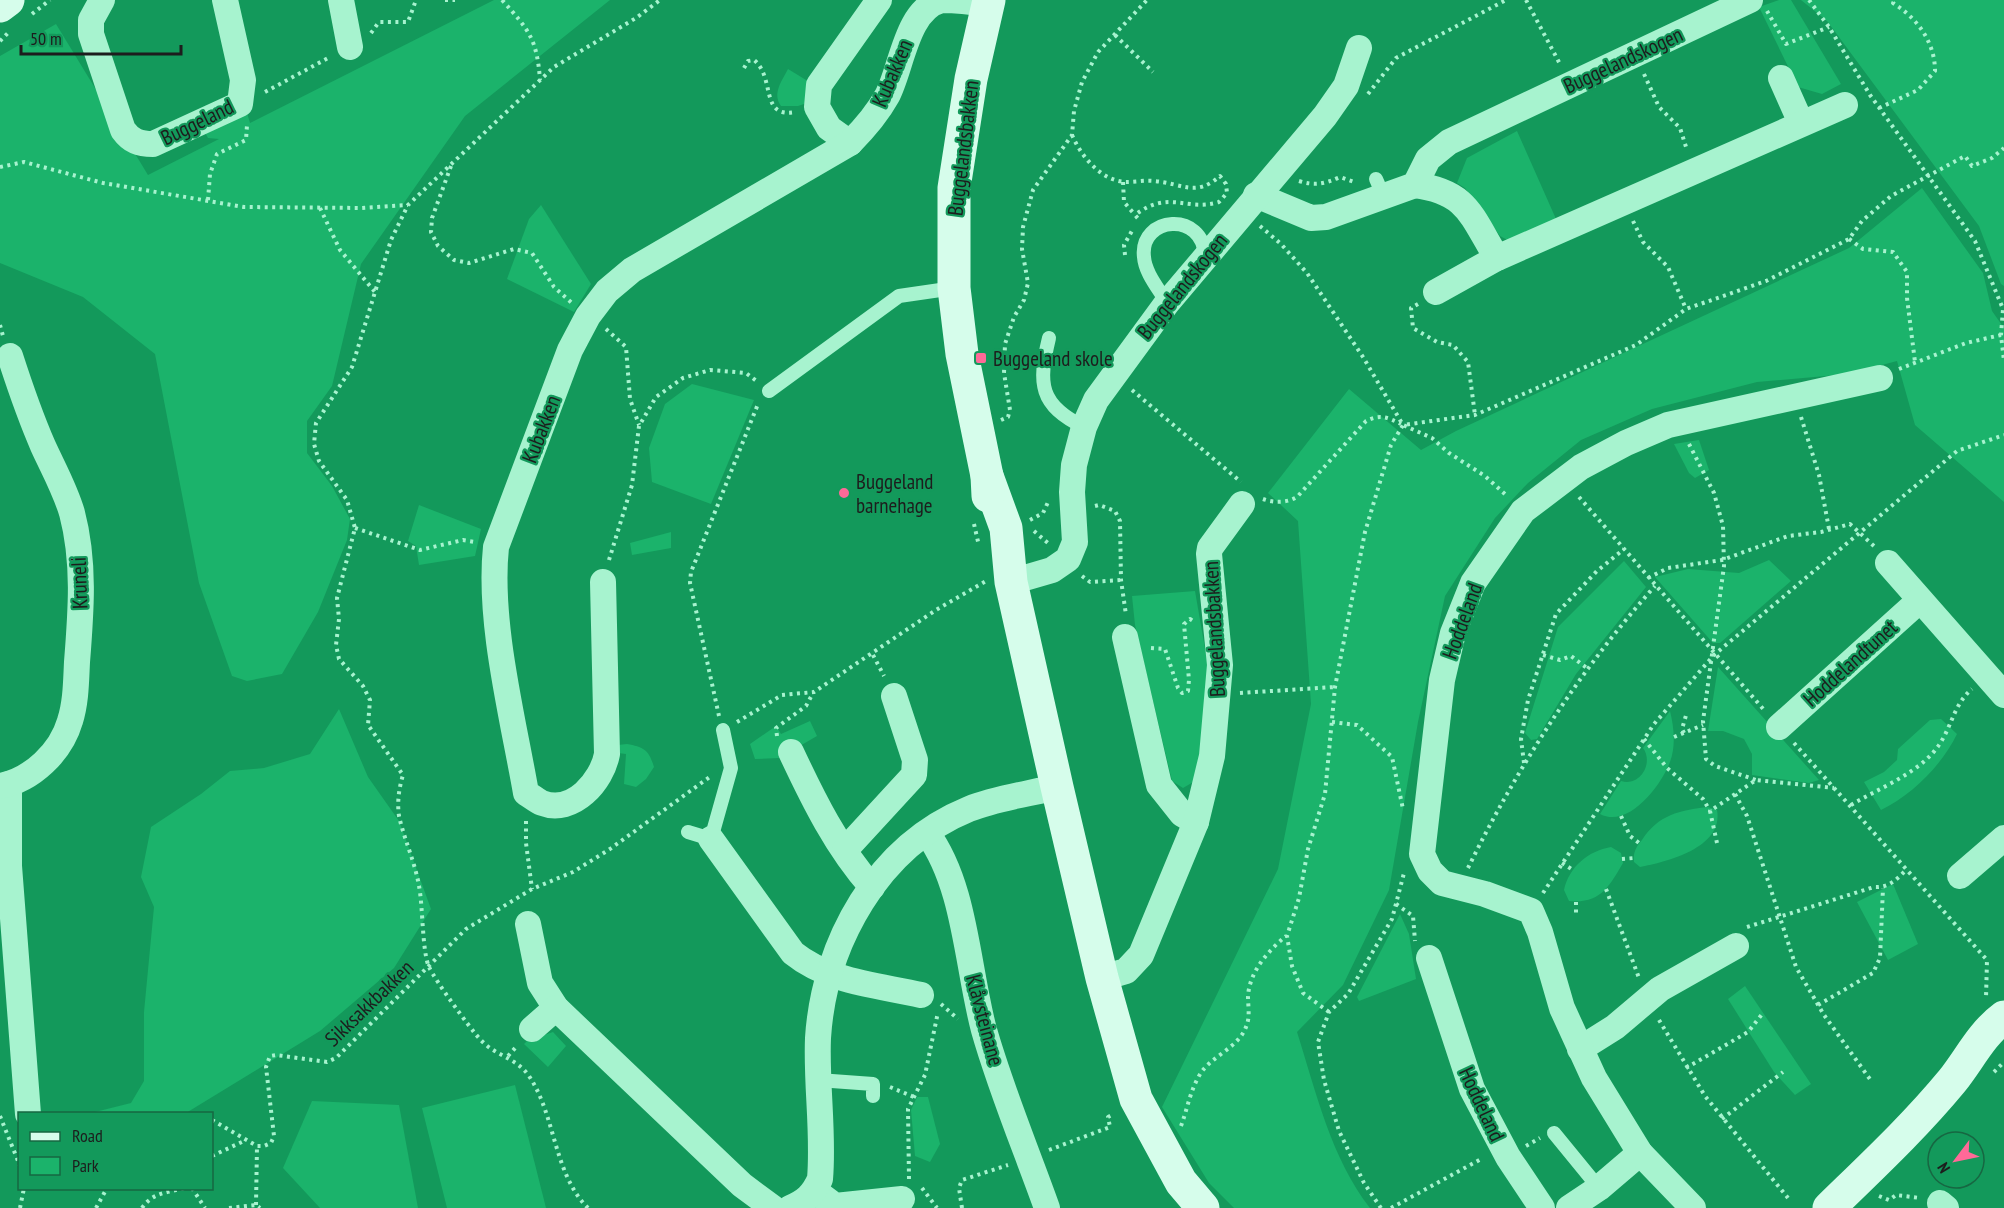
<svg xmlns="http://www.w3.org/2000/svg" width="2004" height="1208" font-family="'PT Sans Narrow',sans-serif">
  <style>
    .green { fill: #1bb36b }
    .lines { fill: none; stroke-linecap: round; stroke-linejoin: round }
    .path { stroke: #a7f3cf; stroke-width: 4; stroke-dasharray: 3 4.5; stroke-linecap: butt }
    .lane { stroke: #a7f3cf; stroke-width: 14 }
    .street { stroke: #a7f3cf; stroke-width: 26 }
    .secondary { stroke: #d6fdeb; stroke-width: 33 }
    .poi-dot { fill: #ff6998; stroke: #13995b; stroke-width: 2 }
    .labels { text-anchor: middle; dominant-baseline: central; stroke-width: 4.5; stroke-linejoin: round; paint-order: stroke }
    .street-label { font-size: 21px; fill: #1d1d1d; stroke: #13995b }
    .poi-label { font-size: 21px; fill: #1d1d1d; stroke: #13995b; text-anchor: start }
  </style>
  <rect width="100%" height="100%" fill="#13995b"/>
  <g class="green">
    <path d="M494 0H610L465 116 361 264 332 386 307 421V453L332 486 350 519 347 540 318 612 282 674 247 681 232 676 199 583 155 354 83 297 0 263V56L56 24 148 175 219 139 208 138 202 127 245 106 250 123Z"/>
    <path d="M1779 0H1791L1841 84 1822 94 1798 87 1759 7Z"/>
    <path d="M1801 0H2004V286L2001 284 1979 226 1827 21Z"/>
    <path d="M788 69 811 83 810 102 798 106H781C772 93 782 81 788 69Z"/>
    <path d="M1517 131 1556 219 1511 242 1500 236 1465 188 1457 183 1467 158Z"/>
    <path d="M1922 188 1983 273 1992 311 2004 328V502L1915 425 1897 361 1848 374 1757 382 1652 409 1581 440 1528 483 1495 518 1445 596 1418 722 1389 890 1343 985 1297 1032C1316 1092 1331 1158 1370 1208H1234L1209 1183 1162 1107 1278 869 1311 704 1298 521 1268 493 1349 389 1421 450 1456 431 1849 248Z"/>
    <path d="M541 205 591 284 574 312 507 279 529 219Z"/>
    <path d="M692 384 754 400 711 504 652 482 649 448 665 404Z"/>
    <path d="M1699 440 1709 470 1695 478 1689 473 1674 444Z"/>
    <path d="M419 505 481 529 475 556 419 565 416 546 408 541Z"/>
    <path d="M671 532V548L632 555 630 543Z"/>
    <path d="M1769 560 1791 581 1720 643H1713L1655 577 1688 569 1739 573Z"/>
    <path d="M1624 561 1646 587 1576 674 1537 739 1531 740 1525 733 1558 627Z"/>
    <path d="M1195 591 1212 689 1195 781 1183 788 1172 781 1135 625 1132 596Z"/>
    <path d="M1718 667 1819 780 1809 783 1752 775V754L1744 739 1723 731H1708Z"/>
    <path d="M339 709 368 777 399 821 431 909 394 968 320 1031 186 1113H91L131 1103 144 1081V1012L154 907 141 877 151 827 201 794 230 771 264 768 310 754Z"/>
    <path d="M1670 711C1674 727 1676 746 1670 762 1661 786 1628 829 1600 814L1621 781C1640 787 1654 763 1643 748Z"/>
    <path d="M1941 719 1957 734C1942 765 1912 795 1881 810L1864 782 1884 772 1897 760 1898 749 1930 720Z"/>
    <path d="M810 721 817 736 779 758 755 759 750 744 776 726 781 734Z"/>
    <path d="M627 744C644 747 649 750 654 767L646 779 636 787 624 784 626 754 618 753V745Z"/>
    <path d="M1708 807 1717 810C1724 848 1666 862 1640 867L1634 862C1633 852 1636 847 1642 840 1658 815 1680 810 1708 807Z"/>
    <path d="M1611 847 1621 853 1623 863C1609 887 1600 904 1569 901L1564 890C1569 867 1588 851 1611 847Z"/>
    <path d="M1893 884 1918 944 1888 960 1857 902Z"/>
    <path d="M1400 914 1409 934 1416 979 1359 1001 1357 997Z"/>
    <path d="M1745 986 1811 1084 1795 1095 1774 1072 1728 999Z"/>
    <path d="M553 1032 566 1046 548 1067 524 1044 530 1038 535 1042 544 1035Z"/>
    <path d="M515 1085 546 1208H447L422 1108Z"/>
    <path d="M917 1097H928L940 1144 930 1162 915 1156 911 1110Z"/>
    <path d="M312 1101 399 1105 418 1208H320L283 1168Z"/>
  </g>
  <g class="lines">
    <g class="path">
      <path d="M445 0H455"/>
      <path d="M502 0C529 30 537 39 540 80"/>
      <path d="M1526 0 1561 66"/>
      <path d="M1809 0 1829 27 1870 95 1975 241 2003 309 2001 335 2004 361"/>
      <path d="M1767 11 1786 44 1829 27"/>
      <path d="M32 14 50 0"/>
      <path d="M371 33 379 22H408L416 0"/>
      <path d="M1115 35 1153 72"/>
      <path d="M0 41 9 32"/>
      <path d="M744 68 748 61 754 60C776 78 759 119 796 112"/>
      <path d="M1644 74 1659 107 1680 128 1687 150"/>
      <path d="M265 92 330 57"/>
      <path d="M1368 94 1396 58 1506 0"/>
      <path d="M1879 108 1918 90 1935 71C1935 42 1917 18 1893 3L1895 0"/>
      <path d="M1072 135C1081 156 1101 181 1126 182 1135 182 1145 180 1154 181 1182 183 1195 198 1220 176L1226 184 1227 193 1219 202C1186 212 1169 189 1135 215L1140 221"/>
      <path d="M451 166 432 218 431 232 438 246 454 260 469 263 514 249 532 253 554 287 572 303"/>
      <path d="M0 167 24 162 103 183 244 207 362 208 408 205"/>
      <path d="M1299 181C1315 186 1324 184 1340 177L1354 182"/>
      <path d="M1123 182 1124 202 1135 215"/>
      <path d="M208 200 210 174 217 154 246 140 247 125"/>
      <path d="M320 208 340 250 375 292"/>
      <path d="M1633 221 1643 242 1668 267 1686 309"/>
      <path d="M1260 226 1281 244 1307 273 1363 357 1403 425 1432 438 1449 453 1485 476 1507 496"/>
      <path d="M1849 239 1863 249 1893 252 1907 272V298L1915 362"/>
      <path d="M1125 255 1124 245 1133 229"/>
      <path d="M1418 304 1411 308 1413 328 1437 342 1453 345 1468 362 1475 415"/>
      <path d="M0 325 3 336"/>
      <path d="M606 329 626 347 630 399 639 425"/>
      <path d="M1899 369 1966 343 2001 335"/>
      <path d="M1132 390 1241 482"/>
      <path d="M1801 417 1819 475 1829 529"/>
      <path d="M1001 420 1008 417 1010 410 1004 373 1005 344 1014 317 1024 300 1028 283 1022 249 1023 227 1033 190 1072 135 1074 111 1082 82 1098 52 1147 0"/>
      <path d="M1689 444 1714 493 1723 526 1724 566 1703 721 1706 759 1715 766 1756 780"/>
      <path d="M1579 497 1765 711"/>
      <path d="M1263 499C1274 503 1287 503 1297 497L1366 421C1380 414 1387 417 1401 424"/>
      <path d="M1095 506 1099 505 1115 511 1120 521 1121 580 1126 615"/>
      <path d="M1030 520 1043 513 1049 500"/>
      <path d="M974 524 979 546"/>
      <path d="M355 528 420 550 463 540 475 542"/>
      <path d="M1034 531 1049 544"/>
      <path d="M609 560 632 485 639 426 656 397 683 378 710 370 746 373 758 382"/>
      <path d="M1082 576 1090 582 1120 580"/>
      <path d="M1648 578 1668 568 1722 560 1788 536 1821 532 1850 524 1875 547"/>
      <path d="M1151 648 1165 649 1178 688 1182 693 1188 691 1189 680 1184 624 1190 619 1193 621"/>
      <path d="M873 655 884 676"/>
      <path d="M1543 655 1560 660 1571 656 1588 669"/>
      <path d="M1240 693 1335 687"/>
      <path d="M719 716 690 583 691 572 758 404"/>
      <path d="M737 722 782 695 814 692 936 610 986 581"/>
      <path d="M1332 722 1357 725 1392 757 1403 809"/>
      <path d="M1684 733 1682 729 1687 712"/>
      <path d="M777 736 776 728 806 706 813 693"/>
      <path d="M1674 737 1703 725"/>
      <path d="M1644 739 1667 768 1703 799 1710 811"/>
      <path d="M1794 743 1987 960 1986 998"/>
      <path d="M1524 763 1521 739 1528 700 1556 614 1597 571 1624 549"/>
      <path d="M1735 794 1747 816 1796 967 1824 1015 1872 1082"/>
      <path d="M1851 805C1879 788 1920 773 1939 745 1952 726 1954 704 1972 689"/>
      <path d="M1621 816 1630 836 1639 843"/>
      <path d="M526 821V843L532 889"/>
      <path d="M1717 843 1710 811 1756 780 1834 788"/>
      <path d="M1622 859 1634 858"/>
      <path d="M1562 863 1573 870"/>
      <path d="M1468 868C1518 766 1580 670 1655 586"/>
      <path d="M1606 889 1639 978"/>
      <path d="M1543 893 1654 724 1714 655 1957 451 2004 435"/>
      <path d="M1576 902V916"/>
      <path d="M1396 904 1413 916 1415 941"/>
      <path d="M1747 927 1874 887C1889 888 1897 879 1907 869"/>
      <path d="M941 1004 958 1019"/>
      <path d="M1818 1005 1873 973 1880 958 1883 888"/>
      <path d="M1329 1012 1303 993 1292 966 1287 936 1299 898 1308 849 1325 794 1335 687 1365 532 1391 445 1403 425 1475 415 1636 345 1686 309 1766 281 1849 239 1862 221 1891 196 1965 156 1972 166 1992 158 2004 148"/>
      <path d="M1659 1020 1705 1096 1788 1198"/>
      <path d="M508 1056 517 1046"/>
      <path d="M1686 1068 1748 1032 1763 1013"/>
      <path d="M1994 1072 2004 1062"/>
      <path d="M890 1087 914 1097"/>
      <path d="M0 1116 20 1166"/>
      <path d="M1722 1119 1783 1072"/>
      <path d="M212 1120 257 1146H264L271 1143 274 1136 266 1067 270 1056 276 1055 327 1062 336 1058 466 929 532 889 573 872 610 849 711 776"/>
      <path d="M1181 1126C1187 1110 1190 1092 1198 1078 1208 1056 1240 1049 1247 1024 1250 1016 1248 1005 1248 997 1249 972 1268 951 1286 936"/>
      <path d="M1526 1146 1540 1138"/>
      <path d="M1049 1150 1110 1127 1108 1117 1114 1114"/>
      <path d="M212 1156 246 1140"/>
      <path d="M909 1179 908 1109 925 1075 938 1012"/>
      <path d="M192 1188 205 1208"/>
      <path d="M922 1188 937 1208"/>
      <path d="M1879 1196 1889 1200 1896 1195 1920 1198"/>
      <path d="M256 1205 257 1146"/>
      <path d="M20 1208 24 1188"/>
      <path d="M96 1208 107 1188"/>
      <path d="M142 1208C153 1192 167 1193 184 1188"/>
      <path d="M229 1208 256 1205 260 1208"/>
      <path d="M588 1208C553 1173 556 1116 529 1076 516 1057 494 1056 479 1038 469 1027 435 980 429 967 422 951 423 906 419 886 415 862 404 839 399 816 397 802 399 788 403 775L368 725 370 700 363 686 339 659 336 645 339 619 337 598 355 528 347 500 319 461 314 444 316 423 352 367 391 240 408 205 554 67 636 18 660 0"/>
      <path d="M962 1208 959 1188 962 1180 1008 1165"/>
      <path d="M1381 1208 1364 1183 1339 1131 1324 1080 1318 1042 1329 1012 1348 994 1392 919 1404 873"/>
      <path d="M1391 1208 1483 1158"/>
    </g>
    <g class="lane">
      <path d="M1376 179 1383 195"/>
      <path d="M1167 303C1159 289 1145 273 1144 257 1139 216 1204 210 1205 257"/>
      <path d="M1049 338C1038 384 1039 405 1084 427"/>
      <path d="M769 391 899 296 954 288"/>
      <path d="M688 832 711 839 731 768 723 730"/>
      <path d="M818 1080 873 1084V1096"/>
      <path d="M1554 1133 1599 1188"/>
    </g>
    <g class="street">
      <path d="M102 0 91 20V34L123 130C131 141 139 144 153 144L240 104 243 80 225 0"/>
      <path d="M341 0 350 47"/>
      <path d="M1781 78 1801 123"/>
      <path d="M850 143 829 128 817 107 819 85 879 0"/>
      <path d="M1415 185C1468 192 1471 216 1497 258"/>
      <path d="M1256 195 1311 218 1326 217 1415 185 1428 159 1449 142 1750 0"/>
      <path d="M1436 292 1497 258 1845 105"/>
      <path d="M1888 563 2004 695"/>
      <path d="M603 582 607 754C602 781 573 815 542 803 537 801 531 796 526 793 513 718 488 622 496 547L570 350 588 316 607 291 632 270 850 143C864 129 877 114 887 96 902 68 906 9 942 0 955 0 974 2 987 4"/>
      <path d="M1011 582 1052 570 1068 559 1075 542 1072 492 1074 465 1084 427 1096 400 1167 303 1325 116 1346 86 1359 48"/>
      <path d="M1125 637 1159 785 1182 814 1196 822"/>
      <path d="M1779 727 1920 600"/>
      <path d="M791 752C813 799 837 848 872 887"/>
      <path d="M9 784V866L28 1114"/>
      <path d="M0 786C32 780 61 752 70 721 76 702 76 682 77 662 81 612 85 562 72 513 65 489 53 468 43 446 30 416 20 387 10 356"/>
      <path d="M927 833C966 886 967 967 984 1030 1001 1090 1026 1149 1047 1208"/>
      <path d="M711 839 793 953C829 982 877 985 921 995"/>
      <path d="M845 850 914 775 915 760 894 696"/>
      <path d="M1960 876 2004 838"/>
      <path d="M528 924 540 983 556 1008 742 1185 773 1208"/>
      <path d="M1429 958 1472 1089 1508 1157 1542 1208"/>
      <path d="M1102 978 1126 971 1141 955 1196 822 1212 756 1220 665 1209 554 1210 548 1242 504"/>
      <path d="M532 1029 556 1008"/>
      <path d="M1580 1049 1615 1027 1660 989 1736 946"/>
      <path d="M815 1191 835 1206 902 1199"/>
      <path d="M1940 1203 1946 1208"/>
      <path d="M790 1208C805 1202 813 1195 820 1179 824 1132 816 1085 818 1038 824 943 878 846 969 809 996 798 1028 794 1057 787"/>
      <path d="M1569 1208 1599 1188 1640 1153"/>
      <path d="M1693 1208 1640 1153 1594 1078 1562 1008 1540 932 1531 911 1485 894 1442 883 1430 871 1422 854 1442 680 1453 633 1473 583 1523 511 1581 467 1626 443 1668 425 1880 378"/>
    </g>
    <g class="secondary">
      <path d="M0 6 8 0"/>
      <path d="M987 476 1006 528 1011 582 1057 787 1102 978 1136 1099 1181 1182 1203 1208"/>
      <path d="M988 496 987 476 962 354 954 288V188L971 79 989 0"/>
      <path d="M1829 1208C1871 1167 1914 1127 1952 1081 1969 1060 1981 1034 2004 1017"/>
    </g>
  </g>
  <g class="poi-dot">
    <rect x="975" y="352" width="12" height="12" rx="3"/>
    <circle cx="844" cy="493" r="6"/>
  </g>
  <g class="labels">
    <g class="street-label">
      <text transform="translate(1623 60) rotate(-25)">Buggelandskogen</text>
      <text transform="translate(892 73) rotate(-67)">Kubakken</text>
      <text transform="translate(197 122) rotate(-26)">Buggeland</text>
      <text transform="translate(963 148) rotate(-83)">Buggelandsbakken</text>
      <text transform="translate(1182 286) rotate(-51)">Buggelandskogen</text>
      <text transform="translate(541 429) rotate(-69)">Kubakken</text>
      <text transform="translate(79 583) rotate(-92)">Kruneli</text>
      <text transform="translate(1462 621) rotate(-70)">Hoddeland</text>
      <text transform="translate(1214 629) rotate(-93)">Buggelandsbakken</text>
      <text transform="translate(1850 663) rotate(-42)">Hoddelandtunet</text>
      <text transform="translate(369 1003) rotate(-44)">Sikksakkbakken</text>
      <text transform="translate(985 1020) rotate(75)">Klåvsteinane</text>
      <text transform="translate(1482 1104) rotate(65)">Hoddeland</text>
    </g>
    <g class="poi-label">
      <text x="993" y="358">Buggeland skole</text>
      <text x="856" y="481">Buggeland<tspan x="856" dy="24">barnehage</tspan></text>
    </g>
  </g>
  <rect x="18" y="1112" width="195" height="78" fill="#13995b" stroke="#176742" stroke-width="1.5"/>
  <rect x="30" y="1132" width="30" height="9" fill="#d6fdeb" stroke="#176742" stroke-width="1.5"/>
  <text x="72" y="1142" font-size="18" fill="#1d1d1d">Road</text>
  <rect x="30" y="1157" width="30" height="18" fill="#1bb36b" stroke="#176742" stroke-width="1.5"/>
  <text x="72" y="1172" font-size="18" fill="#1d1d1d">Park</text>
  <g transform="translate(1956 1160) rotate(238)"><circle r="28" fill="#13995b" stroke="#176742" stroke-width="1.5"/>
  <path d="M0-4.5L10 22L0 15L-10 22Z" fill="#ff6998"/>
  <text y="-9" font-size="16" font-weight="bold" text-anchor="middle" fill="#1d1d1d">N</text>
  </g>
  <path d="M21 45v9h160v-9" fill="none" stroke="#1d1d1d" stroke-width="3"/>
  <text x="30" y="45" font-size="18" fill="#1d1d1d" stroke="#13995b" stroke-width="4.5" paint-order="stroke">50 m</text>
</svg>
